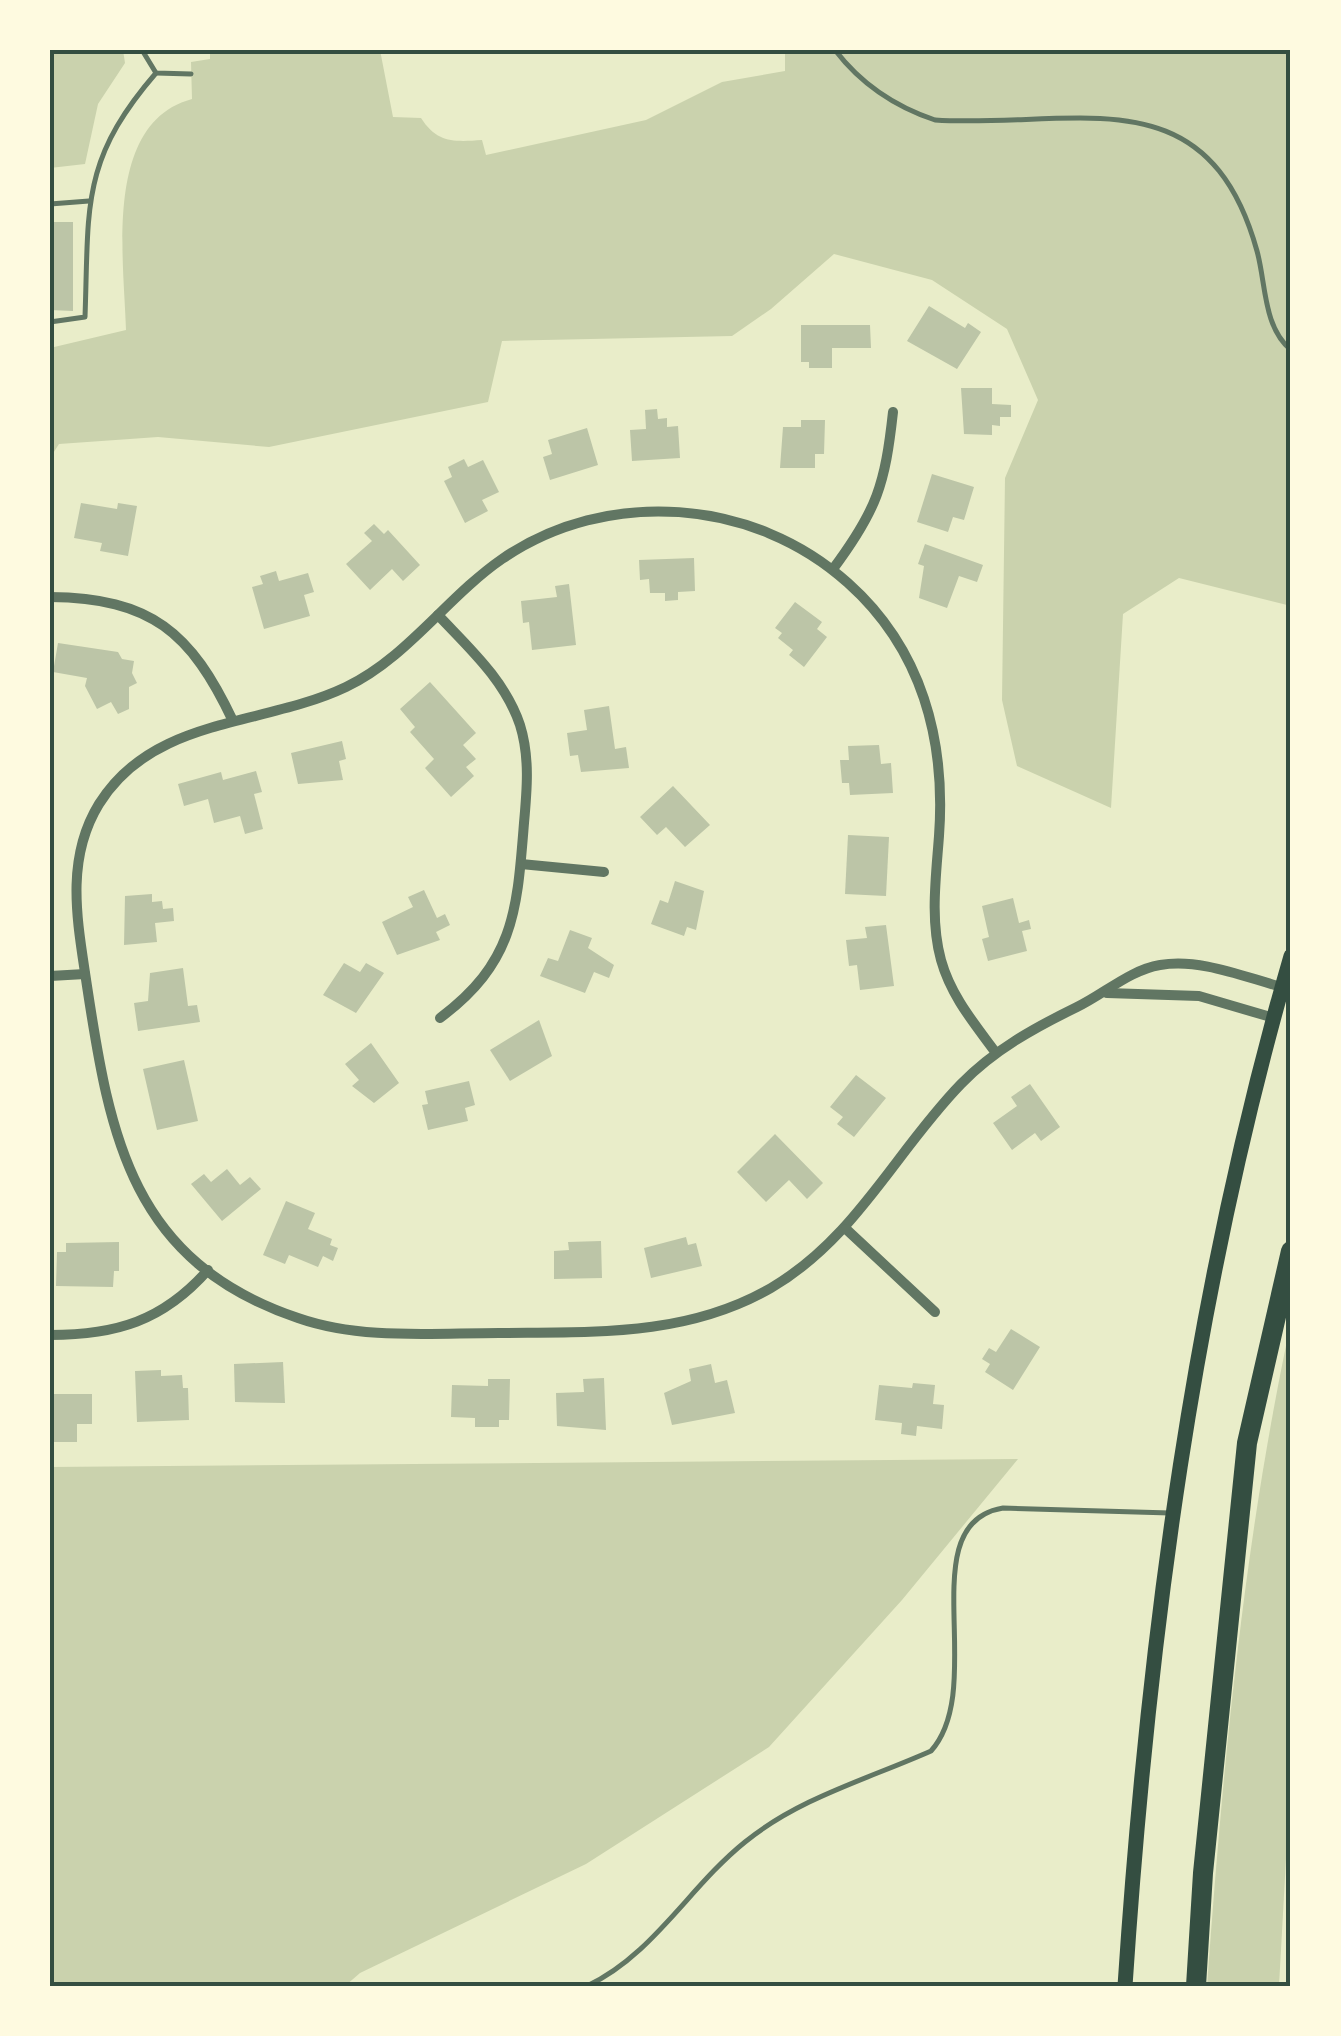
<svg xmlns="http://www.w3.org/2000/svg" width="1341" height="2036" font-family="Figtree,sans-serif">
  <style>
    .green { fill: #cad2ad }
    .building { fill: #bcc5a7 }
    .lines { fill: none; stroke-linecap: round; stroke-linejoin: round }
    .service { stroke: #617663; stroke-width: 5 }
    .minor { stroke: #617663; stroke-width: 10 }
    .secondary { stroke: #344e41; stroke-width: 15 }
    .motorway { stroke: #344e41; stroke-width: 20 }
    .neatline { fill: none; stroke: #344e41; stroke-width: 4 }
  </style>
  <rect width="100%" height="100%" fill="#e9edc9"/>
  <g class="green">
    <path d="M50 50H123L125 63 98 104 85 164 50 168Z"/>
    <path d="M210 50H380L393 117 421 118C437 143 454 142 482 140L486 155 646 120 722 82 785 71V54L814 50H1291V606L1179 578 1123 614 1111 808 1017 766 1002 700 1005 478 1038 400 1007 329 932 280 834 254 771 309 732 336 502 341 488 402 269 447 158 437 59 444 50 458V348L126 330C124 259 103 123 192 99L191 62 210 59Z"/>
    <path d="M1291 1322V1768L1279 1986H1207C1223 1763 1244 1541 1291 1322Z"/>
    <path d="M1018 1459 902 1600 769 1747 586 1864 360 1973 345 1986H50V1467Z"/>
  </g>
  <g class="building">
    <path d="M50 222H73V311L50 310Z"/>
    <path d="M929 306 965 328 968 323 981 332 957 369 907 341Z"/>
    <path d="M801 325H870L871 348H832V368H809V362H801Z"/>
    <path d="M961 388H992V404L1011 405V417H1000V426L992 425V435L964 434Z"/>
    <path d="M657 409 658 419 667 418V427L678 426 680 458 632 461 630 430 646 429 645 410Z"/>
    <path d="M801 420H825L824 454H815V468H780L783 427H801Z"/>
    <path d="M587 428 598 465 550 480 543 457 552 454 548 440Z"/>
    <path d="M464 459 468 467 483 460 499 492 482 500 488 511 465 523 444 481 452 477 448 467Z"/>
    <path d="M932 474 974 487 964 520 953 517 948 532 917 522Z"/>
    <path d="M81 503 117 509 118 503 137 506 128 556 100 551 102 543 74 538Z"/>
    <path d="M374 524 384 534 388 530 420 565 403 581 392 569 370 590 346 564 372 541 364 533Z"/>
    <path d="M925 544 983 565 977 582 959 576 947 608 919 598 924 566 918 564Z"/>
    <path d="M694 558 695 591 678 592V600L665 601V593H650L649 579 640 580 639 560Z"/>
    <path d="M276 571 279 581 308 573 314 592 304 595 310 616 264 629 252 587 263 584 260 576Z"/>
    <path d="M569 584 576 645 532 650 529 622 523 623 521 601 557 597 555 586Z"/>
    <path d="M795 602 822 622 817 629 827 637 804 667 789 655 793 650 778 638 782 633 775 628Z"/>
    <path d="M58 643 118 652 122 659 134 661 132 673 137 683 129 687V709L118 714 111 702 97 709 85 686 87 678 53 672Z"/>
    <path d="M430 682 476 733 463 745 476 759 466 767 474 776 451 797 425 768 434 759 410 732 415 727 400 709Z"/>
    <path d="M609 706 615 749 626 747 629 768 581 772 578 755 570 756 567 733 587 730 584 710Z"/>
    <path d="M342 741 346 759 339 761 343 780 298 784 291 753Z"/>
    <path d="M879 745 881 764 891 763 893 793 850 795 849 783H842L840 760H849L848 746Z"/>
    <path d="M256 771 262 792 254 794 263 829 245 834 240 816 214 823 208 799 184 806 178 784 221 772 223 780Z"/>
    <path d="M673 786 710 825 685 847 666 827 657 835 640 817Z"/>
    <path d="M848 835 889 837 886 896 845 894Z"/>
    <path d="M675 881 704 891 696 930 687 927 684 936 651 924 660 900 668 903Z"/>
    <path d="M424 890 437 918 445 914 450 925 436 932 440 940 397 955 382 922 413 907 408 897Z"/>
    <path d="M152 894V902L162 901 163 909 173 908 174 921 155 923 157 942 124 945 125 896Z"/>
    <path d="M1013 898 1019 923 1029 920 1031 929 1022 931 1027 951 988 961 982 939 989 937 982 906Z"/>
    <path d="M886 925 894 986 860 990 857 965 849 966 846 940 867 938 865 927Z"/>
    <path d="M570 930 592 938 588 948 614 965 609 978 594 972 585 993 540 976 548 958 558 961Z"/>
    <path d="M344 963 360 972 366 963 384 973 356 1013 323 995Z"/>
    <path d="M183 968 188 1006 197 1005 200 1022 138 1031 134 1003 148 1001 150 973Z"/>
    <path d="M539 1020 552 1056 510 1081 490 1050Z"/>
    <path d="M371 1043 399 1083 374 1103 352 1086 359 1080 345 1064Z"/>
    <path d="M184 1060 198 1121 157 1130 143 1069Z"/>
    <path d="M856 1075 886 1098 854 1137 837 1124 843 1117 830 1107Z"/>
    <path d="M469 1081 475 1105 465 1108 468 1121 428 1130 422 1105 428 1104 425 1091Z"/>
    <path d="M1030 1084 1060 1127 1041 1141 1035 1133 1012 1150 993 1123 1017 1106 1011 1097Z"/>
    <path d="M775 1134 823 1183 807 1199 789 1180 766 1202 737 1172Z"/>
    <path d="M227 1169 240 1185 250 1177 261 1189 222 1221 191 1184 204 1174 211 1182Z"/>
    <path d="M286 1201 315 1213 308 1229 332 1239 330 1245 338 1248 333 1261 323 1256 318 1267 289 1255 285 1264 263 1255Z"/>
    <path d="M686 1237 688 1245 696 1243 702 1266 651 1278 644 1248Z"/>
    <path d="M601 1241 602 1278 554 1279V1251L569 1250 568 1242Z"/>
    <path d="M119 1242V1271H114L113 1287 56 1286 57 1252H66V1243Z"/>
    <path d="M1011 1329 1040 1347 1013 1390 985 1372 990 1364 982 1359 989 1348 996 1352Z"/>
    <path d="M283 1362 285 1403 235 1402 234 1364Z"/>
    <path d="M711 1364 715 1383 727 1380 735 1413 672 1425 664 1393 691 1381 689 1369Z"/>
    <path d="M161 1370V1376L182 1375 183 1388H188L189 1420 137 1422 135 1371Z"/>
    <path d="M604 1378 606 1430 557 1426 556 1393 584 1392 583 1379Z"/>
    <path d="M488 1379H510L509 1420H499V1427H475V1418L451 1417 452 1385 488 1386Z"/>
    <path d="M913 1383 935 1385 933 1404 944 1405 942 1429 917 1426 916 1436 901 1434 902 1423 875 1420 879 1385 912 1388Z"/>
    <path d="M50 1394H92V1424H77V1442H50Z"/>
  </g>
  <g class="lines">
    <g class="service">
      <path d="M142 50 156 73 191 74"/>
      <path d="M835 50C861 84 893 106 935 120 1074 129 1207 71 1257 251 1266 283 1263 327 1291 350"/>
      <path d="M50 204 89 201"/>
      <path d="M50 322 85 317C89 207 80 161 156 73"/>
      <path d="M587 1986C653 1955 689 1887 745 1842 799 1798 868 1779 931 1751 989 1686 910 1523 1003 1508L1170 1513"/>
    </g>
    <g class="minor">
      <path d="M833 569C877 510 885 485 893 412"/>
      <path d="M50 597C151 598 191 632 233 721"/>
      <path d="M438 615C469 648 505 680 520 725 530 757 527 790 524 823 517 910 515 962 440 1018"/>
      <path d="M521 864 604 872"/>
      <path d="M50 976 85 974"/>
      <path d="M1107 993 1199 996 1274 1018"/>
      <path d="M996 1053C974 1023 951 996 941 960 930 920 936 877 939 836 946 740 922 649 848 583 754 498 607 487 502 559 447 597 407 658 346 687 262 727 154 716 99 804 64 861 78 924 87 986 110 1138 132 1262 298 1318 361 1340 432 1333 499 1333 593 1332 686 1337 771 1288 856 1238 895 1152 961 1084 994 1050 1034 1028 1077 1007 1104 994 1130 970 1160 965 1200 958 1244 977 1282 987"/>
      <path d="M846 1229 935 1312"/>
      <path d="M50 1335C116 1335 163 1321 208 1270"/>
    </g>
    <path class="secondary" d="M1125 1986C1148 1638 1194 1291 1291 956"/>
    <path class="motorway" d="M1196 1986 1203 1873 1247 1443 1291 1251"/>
  </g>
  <rect width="1341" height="2036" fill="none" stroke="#fefae0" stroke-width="105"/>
  <rect x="52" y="52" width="1236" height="1932" class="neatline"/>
</svg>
